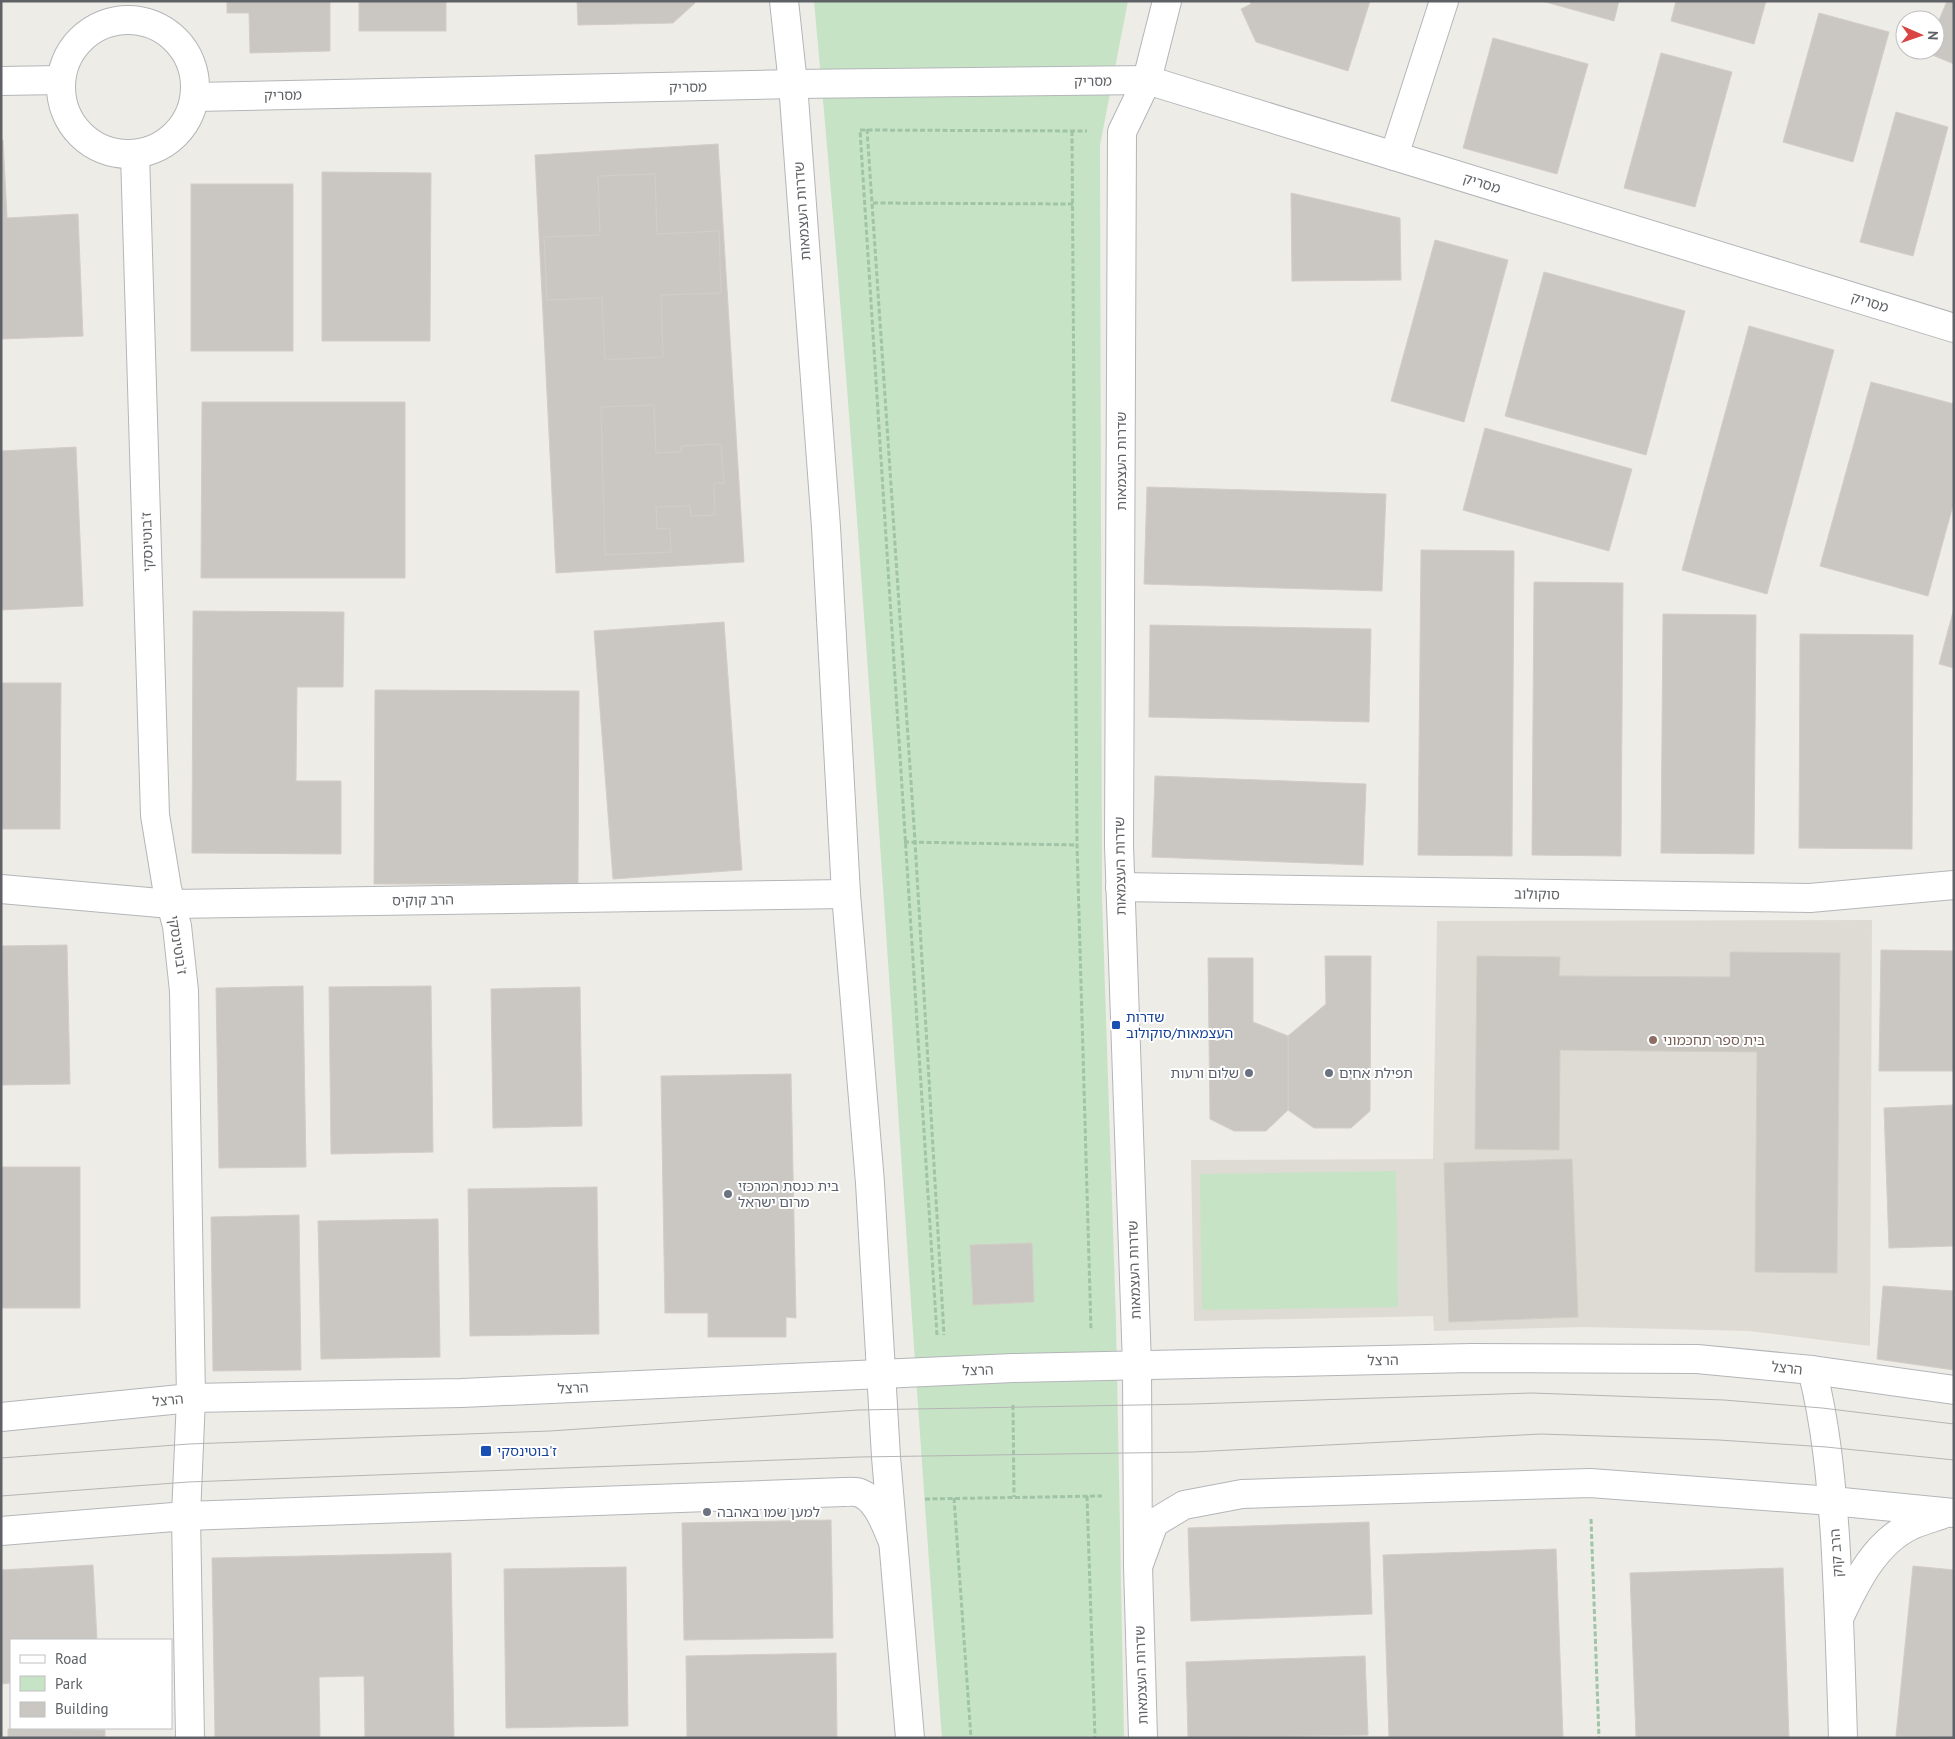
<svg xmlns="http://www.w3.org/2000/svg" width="1955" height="1739" font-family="'PT Sans','Noto Sans Hebrew',sans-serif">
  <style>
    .education { fill: #dedbd4 }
    .green { fill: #c7e3c5 }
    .building { fill: #cac7c3; stroke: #d3cdc5 }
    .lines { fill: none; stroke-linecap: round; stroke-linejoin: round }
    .street-casing { stroke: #b3b6b9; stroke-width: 30 }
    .secondary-casing { stroke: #b2b5b9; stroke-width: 30 }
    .path { stroke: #9fc4a7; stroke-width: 3; stroke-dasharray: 5 2.5; stroke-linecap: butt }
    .street { stroke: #fff; stroke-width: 28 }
    .secondary { stroke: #fff; stroke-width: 28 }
    .tram { stroke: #b4b5b5; stroke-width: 1 }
    .transit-dot { fill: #1a4fb4; stroke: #fff; stroke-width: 2 }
    .education-dot { fill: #8d6e63; stroke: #fff; stroke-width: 2 }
    .worship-dot { fill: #6b7280; stroke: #fff; stroke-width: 2 }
    .labels { text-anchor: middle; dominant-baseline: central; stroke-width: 4; stroke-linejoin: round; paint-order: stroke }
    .street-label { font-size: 14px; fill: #5e6165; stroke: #fff }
    .transit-label { font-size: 14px; fill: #164399; stroke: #fff; text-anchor: start }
    .education-label { font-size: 14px; fill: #785e54; stroke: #fff; text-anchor: start }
    .worship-label { font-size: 14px; fill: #5b616d; stroke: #fff; text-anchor: start }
  </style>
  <rect width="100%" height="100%" fill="#eeece6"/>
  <path class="education" d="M1872 920 1870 1346 1749 1331 1585 1327 1434 1331 1433 1316 1194 1321 1191 1160 1433 1159 1437 921Z"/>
  <g class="green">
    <path d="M814 1H1128L1100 145 1102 896 1116 1322 1124 1738H942C898 1159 868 579 814 1Z"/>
    <path d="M1396 1171 1398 1307 1202 1310 1200 1174Z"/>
  </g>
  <g class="building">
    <path d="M227 1H330V51L250 53 249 13H227Z"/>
    <rect x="359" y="1" width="87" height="30"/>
    <path d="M577 1H693L695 3 673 23 578 25Z"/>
    <path d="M1250 1H1370L1348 71 1256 42 1241 9 1251 4Z"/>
    <path d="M1542 1H1619L1614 21Z"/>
    <path d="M1676 1H1766L1754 44 1671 21Z"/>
    <path d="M1947 1H1954V64L1925 52 1935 50V30Z"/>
    <path d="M1819 13 1889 32 1853 162 1783 142Z"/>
    <path d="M1493 38 1588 64 1557 174 1463 148Z"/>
    <path d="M1661 53 1732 72 1695 207 1624 188Z"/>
    <path d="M1896 112 1948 127 1913 256 1860 242Z"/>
    <path d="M1 140H3L7 218 78 214 83 336 1 339Z"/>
    <path d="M718 144 744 562 556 573 535 155Z"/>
    <path d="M322 172 431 173 430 341H322Z"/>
    <path d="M655 174 657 234 719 231 721 293 661 295 663 357 605 360 602 298 547 300 544 237 600 235 598 176Z"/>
    <rect x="191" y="184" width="102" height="167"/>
    <path d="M1291 193 1400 218 1401 280 1292 281Z"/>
    <path d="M1435 240 1508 260 1464 422 1391 401Z"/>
    <path d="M1544 272 1685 311 1646 455 1505 416Z"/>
    <path d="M1749 326 1834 350 1767 594 1682 570Z"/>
    <path d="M1871 382 1954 404V502L1928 596 1820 566Z"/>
    <path d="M202 402H405V578H201Z"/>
    <path d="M654 405 656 453 681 452V446L721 444 724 483H714L715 515 691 516 690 506 656 507 657 529 670 528 671 552 605 555 601 407Z"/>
    <path d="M1485 428 1632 469 1609 551 1463 510Z"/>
    <path d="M76 447 83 606 1 610V451Z"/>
    <path d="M1147 487 1386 494 1382 591 1144 584Z"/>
    <path d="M1421 550 1514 551 1512 856 1418 855Z"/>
    <path d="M1534 582 1623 583 1621 856 1532 855Z"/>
    <path d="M1954 608V668L1939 664Z"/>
    <path d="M193 611 344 612 343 687H297L296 781H341V854L192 853Z"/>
    <path d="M1663 614 1756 615 1754 854 1661 853Z"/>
    <path d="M724 622 742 870 613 879 594 631Z"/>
    <path d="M1150 625 1371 629 1369 722 1149 717Z"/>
    <path d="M1800 634 1913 635 1912 849 1799 848Z"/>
    <path d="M1 683H61L60 829H1Z"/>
    <path d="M375 690 579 691 578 884H374Z"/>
    <path d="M1155 776 1366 784 1363 865 1152 857Z"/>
    <path d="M67 945 70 1084 1 1085V946Z"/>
    <path d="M1881 950 1954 951V1071H1879Z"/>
    <path d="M1730 952 1840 953 1837 1273 1755 1272 1757 1052 1560 1050 1559 1150 1475 1149 1477 956 1560 957 1559 976 1730 977Z"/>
    <path d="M1325 956H1371L1370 1111 1351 1128H1314L1288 1110V1036L1326 1004Z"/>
    <path d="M1208 958H1253V1022L1288 1036V1110L1266 1131H1234L1210 1119Z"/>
    <path d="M303 986 306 1167 219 1168 216 988Z"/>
    <path d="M431 986 433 1152 331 1154 329 987Z"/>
    <path d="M580 987 582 1126 493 1128 491 989Z"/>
    <path d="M791 1074 796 1318 786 1317V1337H708V1313H665L661 1076Z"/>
    <path d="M1954 1105V1246L1889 1248 1884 1108Z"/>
    <path d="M1572 1159 1578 1317 1449 1322 1444 1163Z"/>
    <rect x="1" y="1167" width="79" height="141"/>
    <path d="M597 1187 599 1334 470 1336 468 1189Z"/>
    <path d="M299 1215 301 1370 213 1371 211 1217Z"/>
    <path d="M438 1219 440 1357 321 1359 318 1221Z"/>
    <path d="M1032 1243 1034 1302 973 1305 970 1245Z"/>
    <path d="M1883 1286 1954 1291V1370L1877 1359Z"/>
    <path d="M831 1520 833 1638 684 1640 682 1523Z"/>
    <path d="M1369 1522 1372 1614 1191 1621 1188 1528Z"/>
    <path d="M1556 1549 1563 1738H1389L1383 1555Z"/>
    <path d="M451 1553 454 1738H365L364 1676 319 1677 320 1738H215L212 1558Z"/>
    <path d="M93 1565 97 1640H11V1683L1 1684V1570Z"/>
    <path d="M1913 1566 1954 1570V1738L1896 1736Z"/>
    <path d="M626 1567 628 1726 506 1728 504 1569Z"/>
    <path d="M1783 1568 1789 1738H1636L1630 1573Z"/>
    <path d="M836 1653 837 1738H687L686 1656Z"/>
    <path d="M1365 1656 1368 1735 1188 1738 1186 1662Z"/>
    <path d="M8 1729 105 1730V1738H8Z"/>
  </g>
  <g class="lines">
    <g class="street-casing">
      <g id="street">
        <circle cx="128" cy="87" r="67"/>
        <path d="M1 81 61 80"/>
        <path d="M195 97 793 84 1147 80 1954 328"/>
        <path d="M135 154 155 815 167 888 177 926 184 991 191 1398 186 1516 190 1738"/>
        <path d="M1394 156 1444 1"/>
        <path d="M1120 887 1810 898 1954 885"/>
        <path d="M1 889 171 904 846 894"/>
        <path d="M1812 1370C1826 1424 1831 1480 1835 1536 1839 1603 1841 1670 1843 1738"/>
        <path d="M1 1531 186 1516 844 1492C848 1492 855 1491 860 1493 878 1500 886 1526 893 1542"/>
        <path d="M1139 1564 1154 1523 1184 1505 1242 1494 1590 1483 1832 1501 1954 1513"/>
        <path d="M1841 1614C1857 1580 1876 1542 1912 1525 1921 1521 1932 1518 1941 1515"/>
      </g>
    </g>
    <g class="secondary-casing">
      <g id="secondary">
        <path d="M784 1 793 84 826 527 846 894 870 1183 886 1457 910 1738"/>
        <path d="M1 1417 191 1398 462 1393 1013 1368 1472 1358 1697 1359 1812 1370 1954 1390"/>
        <path d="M1143 1738 1138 1566 1137 1365 1119 845 1122 132 1147 80 1167 1"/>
      </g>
    </g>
    <g class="path">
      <path d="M867 129 915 841 944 1335"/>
      <path d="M1072 131 1077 845 1091 1330"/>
      <path d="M873 203 1073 204"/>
      <path d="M904 842 1077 845"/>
      <path d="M937 1335 860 130 1087 131"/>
      <path d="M1013 1405 1014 1497"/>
      <path d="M1087 1496 1095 1738"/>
      <path d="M954 1498 971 1738"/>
      <path d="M925 1499 1102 1496"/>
      <path d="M1591 1519 1599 1738"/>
    </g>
    <use href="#street" class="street"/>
    <use href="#secondary" class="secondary"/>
    <g class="tram">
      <path d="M1 1458 189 1444 550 1431 858 1410 1193 1404 1532 1393 1724 1400 1822 1408 1954 1424"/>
      <path d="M1 1496 188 1482 859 1457 1193 1452 1541 1434 1719 1440 1826 1447 1954 1460"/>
    </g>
  </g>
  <g class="transit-dot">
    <rect x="1111" y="1020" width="10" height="10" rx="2.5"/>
    <rect x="480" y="1445" width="12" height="12" rx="2.5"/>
  </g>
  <circle class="education-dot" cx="1653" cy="1040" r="5"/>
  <g class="worship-dot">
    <circle cx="1249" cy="1073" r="5"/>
    <circle cx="1329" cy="1073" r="5"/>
    <circle cx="728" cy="1194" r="5"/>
    <circle cx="707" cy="1512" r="5"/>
  </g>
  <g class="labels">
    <g class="street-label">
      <text transform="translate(1093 81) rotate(-1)">מסריק</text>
      <text transform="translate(688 87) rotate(-1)">מסריק</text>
      <text transform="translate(283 95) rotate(-1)">מסריק</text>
      <text transform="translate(1482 183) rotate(17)">מסריק</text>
      <text transform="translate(802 211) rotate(-94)">שדרות העצמאות</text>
      <text transform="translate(1870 302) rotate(17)">מסריק</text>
      <text transform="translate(1121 461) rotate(-90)">שדרות העצמאות</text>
      <text transform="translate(147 542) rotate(-92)">ז'בוטינסקי</text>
      <text transform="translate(1120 866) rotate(-91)">שדרות העצמאות</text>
      <text transform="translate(1537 894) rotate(1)">סוקולוב</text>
      <text transform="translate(423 900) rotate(-1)">הרב קוקיס</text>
      <text transform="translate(178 945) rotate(81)">ז'בוטינסקי</text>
      <text transform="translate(1134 1270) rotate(-92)">שדרות העצמאות</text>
      <text transform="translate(1383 1360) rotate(-1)">הרצל</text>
      <text transform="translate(1787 1368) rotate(6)">הרצל</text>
      <text transform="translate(978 1370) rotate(-2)">הרצל</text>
      <text transform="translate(573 1388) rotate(-3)">הרצל</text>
      <text transform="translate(168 1400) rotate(-6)">הרצל</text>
      <text transform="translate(1836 1553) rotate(-94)">הרב קוק</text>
      <text transform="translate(1141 1675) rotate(-92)">שדרות העצמאות</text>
    </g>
    <g class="transit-label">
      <text x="1126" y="1017">שדרות<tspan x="1126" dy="16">העצמאות/סוקולוב</tspan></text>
      <text x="497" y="1451">ז'בוטינסקי</text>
    </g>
    <g class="education-label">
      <text x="1663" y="1040">בית ספר תחכמוני</text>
    </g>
    <g class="worship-label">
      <text x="1239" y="1073" text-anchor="end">שלום ורעות</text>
      <text x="1339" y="1073">תפילת אחים</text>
      <text x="738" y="1186">בית כנסת המרכזי<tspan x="738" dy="16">מרום ישראל</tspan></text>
      <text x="717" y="1512">למען שמו באהבה</text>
    </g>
  </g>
  <rect width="1955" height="1739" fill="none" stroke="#5e6165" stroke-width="5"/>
  <rect x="10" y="1639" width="162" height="90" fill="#ffffff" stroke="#bfc0c1"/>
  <rect x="20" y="1655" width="25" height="8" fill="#ffffff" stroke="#bfc0c1"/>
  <text x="55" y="1664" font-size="15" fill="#5e6165">Road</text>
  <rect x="20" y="1676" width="25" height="15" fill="#c7e3c5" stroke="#bfc0c1"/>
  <text x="55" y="1689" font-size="15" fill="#5e6165">Park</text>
  <rect x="20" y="1702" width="25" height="15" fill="#cac7c3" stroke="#bfc0c1"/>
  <text x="55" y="1714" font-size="15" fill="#5e6165">Building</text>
  <g transform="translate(1920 35) rotate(92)"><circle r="24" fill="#ffffff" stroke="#bfc0c1"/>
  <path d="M0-4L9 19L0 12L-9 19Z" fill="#d84542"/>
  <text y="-8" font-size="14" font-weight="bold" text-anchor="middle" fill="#5e6165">N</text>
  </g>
</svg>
